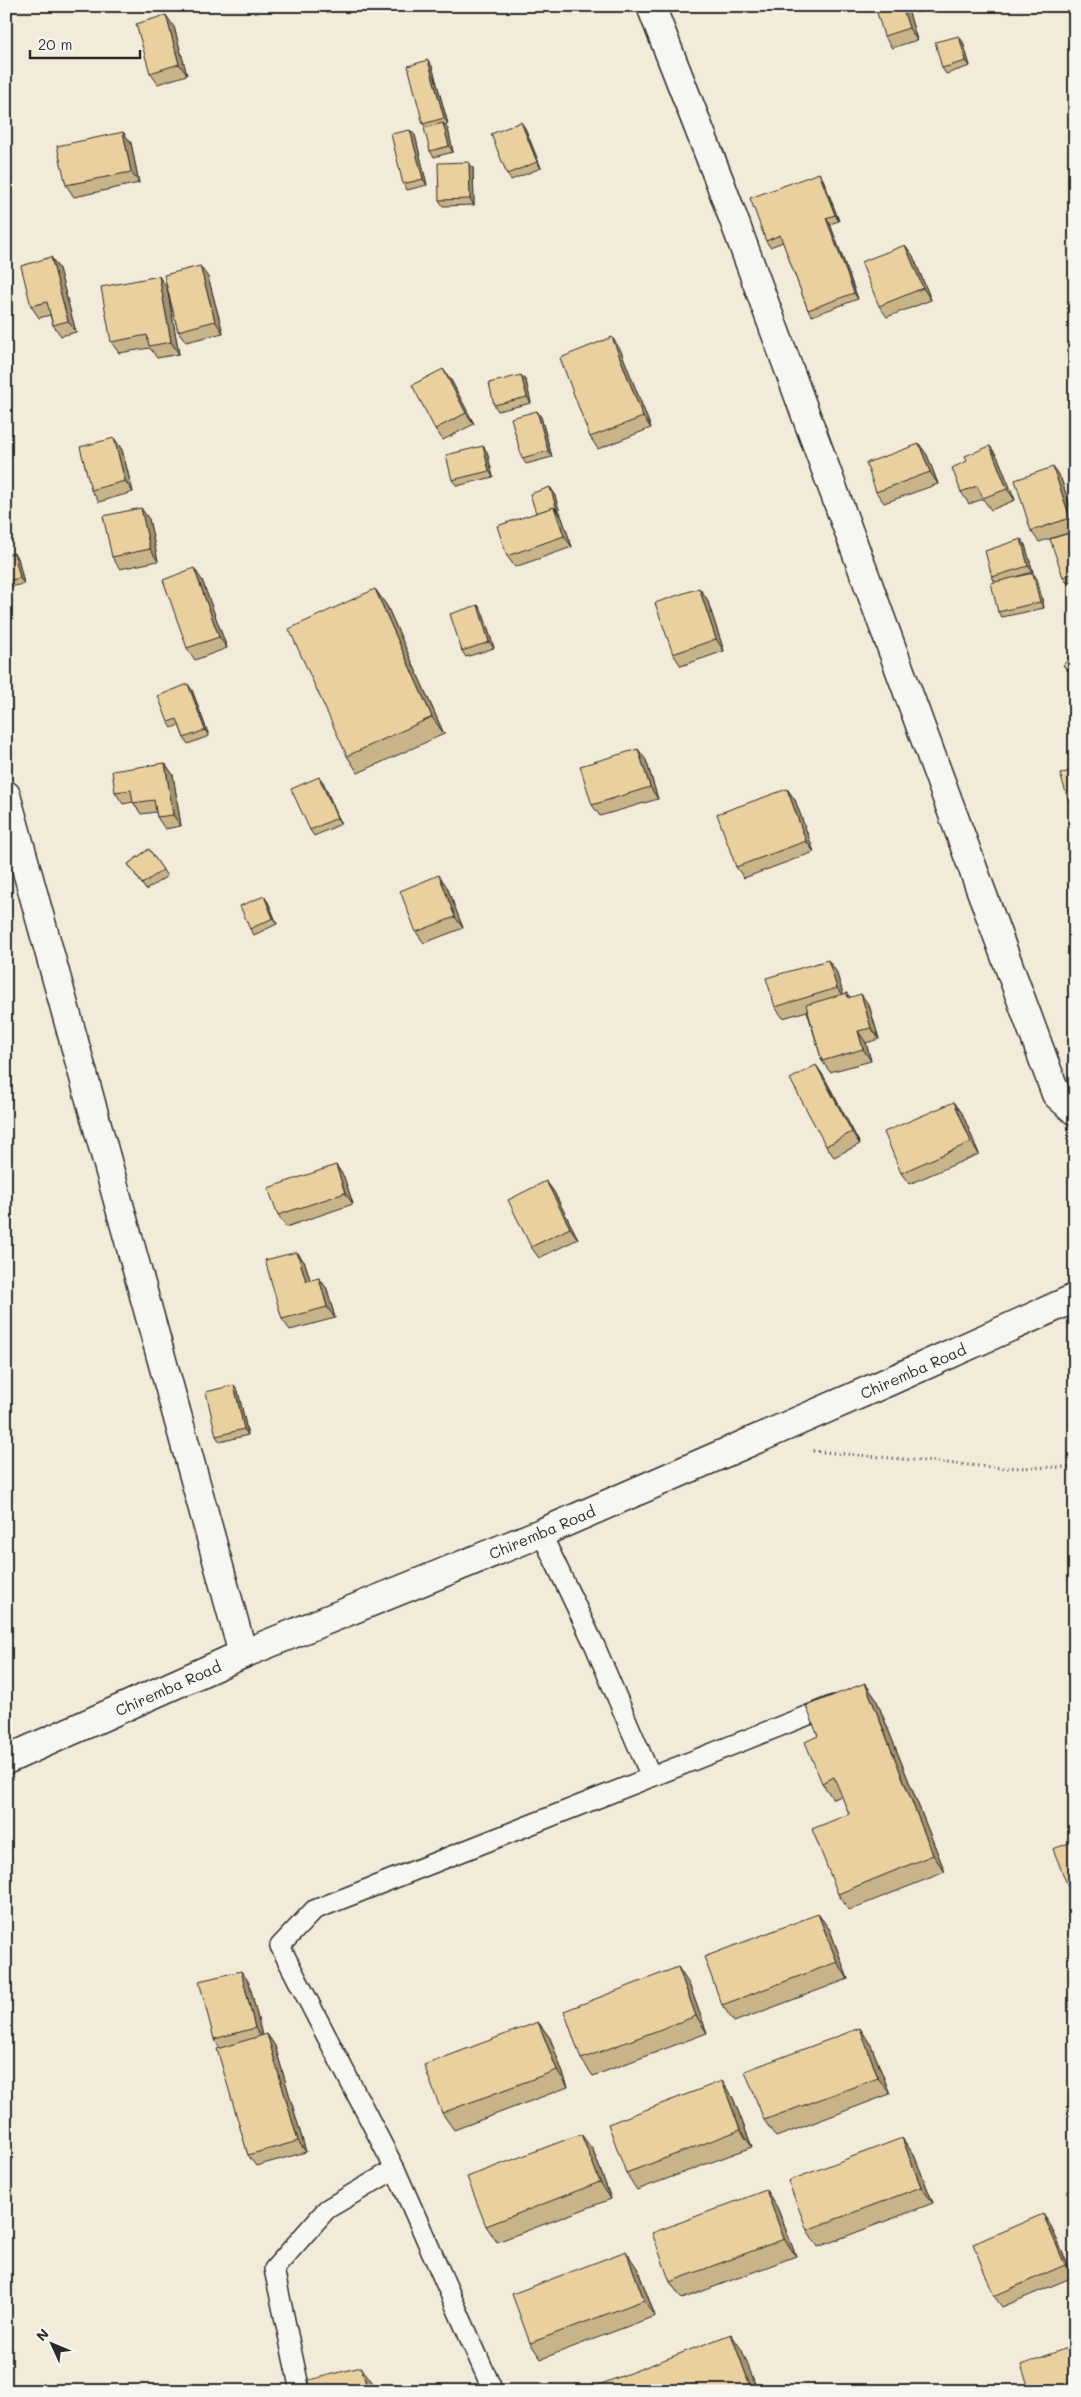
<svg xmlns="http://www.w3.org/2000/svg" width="1081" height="2397" font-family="Mali,sans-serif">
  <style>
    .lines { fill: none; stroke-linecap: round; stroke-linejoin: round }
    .lane-casing { stroke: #2b2b2b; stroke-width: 22 }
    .street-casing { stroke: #2b2b2b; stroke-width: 31 }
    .secondary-casing { stroke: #2b2b2b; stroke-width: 31 }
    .path { stroke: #2b2b2b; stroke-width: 3; stroke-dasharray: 1 4; stroke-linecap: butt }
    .lane { stroke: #f6f6f2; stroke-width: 19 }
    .street { stroke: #f6f6f2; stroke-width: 28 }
    .secondary { stroke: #f6f6f2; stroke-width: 28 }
    .wall { fill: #c9b389; stroke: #2b2b2b }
    .shaded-wall { fill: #a4926f; stroke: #2b2b2b }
    .building { fill: #ead09f; stroke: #2b2b2b }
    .labels { text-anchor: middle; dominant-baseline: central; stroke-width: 5; stroke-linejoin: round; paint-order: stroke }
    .street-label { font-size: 15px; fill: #2b2b2b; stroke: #f6f6f2 }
  </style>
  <rect width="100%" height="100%" fill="#f2ebd9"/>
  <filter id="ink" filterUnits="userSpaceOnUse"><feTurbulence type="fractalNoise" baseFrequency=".02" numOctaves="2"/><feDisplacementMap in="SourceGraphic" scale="10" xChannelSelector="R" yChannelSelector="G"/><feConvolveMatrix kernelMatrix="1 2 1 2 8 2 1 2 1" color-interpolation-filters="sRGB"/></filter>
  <g filter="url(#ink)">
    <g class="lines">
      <g class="lane-casing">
        <g id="lane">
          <path d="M541 1533 595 1646 651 1777"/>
          <path d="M300 2391 274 2269 327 2209 395 2169"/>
          <path d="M493 2391 395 2169 280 1946 314 1910 834 1705"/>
        </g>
      </g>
      <g class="street-casing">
        <path id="street" d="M651 6 721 185 1056 1094 1075 1111"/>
      </g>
      <g class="secondary-casing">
        <g id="secondary">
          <path d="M6 795 243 1654"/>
          <path d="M6 1760 243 1654 541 1533 890 1381 1075 1298"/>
        </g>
      </g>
      <path class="path" d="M813 1451 1002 1468 1075 1467"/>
      <use href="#lane" class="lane"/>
      <use href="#street" class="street"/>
      <use href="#secondary" class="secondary"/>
    </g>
    <g class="wall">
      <path d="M907 6 917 40 892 48 884 36Z"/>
      <path d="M912 6H939V7L916 13Z"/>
      <path d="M174 27 187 75 158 84 150 73Z"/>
      <path d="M963 42 970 66 946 74 942 68Z"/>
      <path d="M432 66 448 124 444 125 448 129 453 152 434 157 430 151 426 128 423 124Z"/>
      <path d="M525 128 541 168 511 180 507 174Z"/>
      <path d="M410 130 415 135 427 185 407 190 403 184Z"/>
      <path d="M123 132 131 143 139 183 74 197 66 185Z"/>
      <path d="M469 162 473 168 474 205 443 206 439 200Z"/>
      <path d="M823 179 839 221 830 224 858 299 812 316 808 310 783 242 770 247 766 241Z"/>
      <path d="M905 245 913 256 931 300 887 317 879 306Z"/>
      <path d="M51 257 59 269 76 332 61 336 53 325 50 315 39 318 31 306Z"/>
      <path d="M208 277 223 333 186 342 178 331 167 288 179 354 157 358 150 348 119 353 111 342 167 288Z"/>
      <path d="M620 349 651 428 598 449 590 437Z"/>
      <path d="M451 380 474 424 443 440 435 429Z"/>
      <path d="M526 381 531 403 498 411 494 405Z"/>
      <path d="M541 417 552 457 526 464 522 458Z"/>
      <path d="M114 438 122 450 133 492 99 502 91 490Z"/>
      <path d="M919 444 927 455 938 484 884 503 876 492Z"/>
      <path d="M483 446 487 452 493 477 457 486 452 480Z"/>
      <path d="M990 446 998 458 1015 500 991 510 983 499 969 504 961 492 967 461Z"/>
      <path d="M1061 479 1075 521V531L1039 542 1031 531Z"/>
      <path d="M550 487 554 493 561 516 562 518 572 547 515 567 507 556 536 513Z"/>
      <path d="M149 519 158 561 120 569 112 557Z"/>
      <path d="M1073 532 1075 534V581L1067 583 1063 577Z"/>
      <path d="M1021 539 1025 545 1033 572 1019 576 1037 579 1044 608 1002 617 998 612 995 582 992 577Z"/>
      <path d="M6 555 18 558 24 584 6 588Z"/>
      <path d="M202 580 227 648 195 660 187 648Z"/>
      <path d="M699 588 707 599 724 651 681 666 673 654Z"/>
      <path d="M375 589 387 606 444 734 358 773 347 756Z"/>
      <path d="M482 611 494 648 466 657 462 651Z"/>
      <path d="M1075 653V677L1068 671 1063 665Z"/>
      <path d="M192 690 209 736 188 744 184 738 179 725 172 728 168 722Z"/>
      <path d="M646 760 658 799 600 816 592 805Z"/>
      <path d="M165 763 173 775 181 826 165 829 157 817 156 812 141 814 133 802 123 804 115 792Z"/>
      <path d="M1075 769V807L1073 808 1069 802Z"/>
      <path d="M323 782 341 824 314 836 310 830Z"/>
      <path d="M787 789 795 800 814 852 744 878 736 867Z"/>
      <path d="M149 849 167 876 146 890 128 864Z"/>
      <path d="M447 887 463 928 424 943 416 932Z"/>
      <path d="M268 902 277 924 254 935 250 929Z"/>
      <path d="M836 971 843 994 847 993 850 997 869 1005 879 1039 866 1043 871 1061 830 1072 822 1061 807 1011 783 1018 775 1007Z"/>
      <path d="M816 1065 824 1077 860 1144 834 1157 826 1146Z"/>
      <path d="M954 1102 962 1113 979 1154 909 1184 901 1173Z"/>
      <path d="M336 1165 344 1177 353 1204 286 1227 278 1215Z"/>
      <path d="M546 1181 554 1192 578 1239 539 1258 531 1247Z"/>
      <path d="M297 1252 305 1263 310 1280 319 1278 327 1289 335 1318 290 1330 282 1319Z"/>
      <path d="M234 1385 238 1391 248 1435 220 1442 216 1436Z"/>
      <path d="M865 1683 876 1699 945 1872 849 1910 838 1894 849 1814 842 1796 833 1799 822 1783 818 1736Z"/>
      <path d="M818 1914 830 1930 848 1979 734 2022 722 2005Z"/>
      <path d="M249 1982 262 2036 267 2034 275 2046 306 2152 256 2166 248 2155 220 2048 214 2039Z"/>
      <path d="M689 1984 707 2033 593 2076 581 2059Z"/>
      <path d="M538 2022 550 2038 568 2087 454 2130 442 2113Z"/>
      <path d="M871 2045 890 2094 776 2137 764 2120Z"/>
      <path d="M722 2081 733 2098 752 2147 637 2190 626 2173Z"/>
      <path d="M902 2138 914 2155 933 2203 818 2247 807 2230Z"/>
      <path d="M593 2150 611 2199 497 2242 486 2226Z"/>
      <path d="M777 2207 796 2256 682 2299 670 2282Z"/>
      <path d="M1051 2226 1073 2277 1002 2307 994 2296Z"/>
      <path d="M637 2268 655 2316 541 2359 530 2343Z"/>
    </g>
    <g class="shaded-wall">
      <path d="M902 6H907L917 40 909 28Z"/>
      <path d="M166 15 174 27 187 75 179 64Z"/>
      <path d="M959 36 963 42 970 66 966 61Z"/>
      <path d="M428 60 432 66 448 124 444 118Z"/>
      <path d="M521 122 525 128 541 168 537 162Z"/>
      <path d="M443 123 448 129 453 152 449 146Z"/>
      <path d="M410 130 415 135 427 185 423 179Z"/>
      <path d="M123 132 131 143 139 183 131 172Z"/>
      <path d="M469 162 473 168 474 205 470 199Z"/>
      <path d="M819 173 823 179 839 221 835 215Z"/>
      <path d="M826 218 830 224 858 299 854 293Z"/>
      <path d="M905 245 913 256 931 300 923 288Z"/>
      <path d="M51 257 59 269 76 332 68 321Z"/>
      <path d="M200 266 208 277 223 333 215 321Z"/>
      <path d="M159 276 167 288 179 354 171 342Z"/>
      <path d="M612 337 620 349 651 428 643 417Z"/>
      <path d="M443 369 451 380 474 424 466 413Z"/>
      <path d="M521 375 526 381 531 403 527 397Z"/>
      <path d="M537 411 541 417 552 457 548 451Z"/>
      <path d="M114 438 122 450 133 492 125 481Z"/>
      <path d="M919 444 927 455 938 484 930 472Z"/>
      <path d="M483 446 487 452 493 477 489 471Z"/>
      <path d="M990 446 998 458 1015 500 1007 489Z"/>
      <path d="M1053 467 1061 479 1075 521V526L1070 518Z"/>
      <path d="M550 487 554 493 561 515 557 510Z"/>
      <path d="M554 507 562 518 572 547 564 536Z"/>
      <path d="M141 508 149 519 158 561 150 549Z"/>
      <path d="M1021 539 1025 545 1033 572 1028 566Z"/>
      <path d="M14 553 18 558 24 584 20 578Z"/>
      <path d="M194 568 202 580 227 648 219 637Z"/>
      <path d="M1033 573 1037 579 1044 608 1040 602Z"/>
      <path d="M699 588 707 599 724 651 716 639Z"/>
      <path d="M375 589 387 606 444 734 432 717Z"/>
      <path d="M478 605 482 611 494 648 489 642Z"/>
      <path d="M188 684 192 690 209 736 205 730Z"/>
      <path d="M638 749 646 760 658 799 650 787Z"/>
      <path d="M165 763 173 775 181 826 173 815Z"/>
      <path d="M319 777 323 782 341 824 337 818Z"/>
      <path d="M787 789 795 800 814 852 806 841Z"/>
      <path d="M439 875 447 887 463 928 455 917Z"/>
      <path d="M264 896 268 902 277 924 273 918Z"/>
      <path d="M828 960 836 971 845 1000 837 988Z"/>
      <path d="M861 994 869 1005 879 1039 871 1028Z"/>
      <path d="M858 1031 866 1043 871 1061 863 1049Z"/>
      <path d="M816 1065 824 1077 860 1144 852 1132Z"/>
      <path d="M954 1102 962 1113 979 1154 971 1142Z"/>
      <path d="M336 1165 344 1177 353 1204 345 1193Z"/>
      <path d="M546 1181 554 1192 578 1239 570 1228Z"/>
      <path d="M297 1252 305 1263 314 1293 306 1281Z"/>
      <path d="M319 1278 327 1289 335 1318 327 1307Z"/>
      <path d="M234 1385 238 1391 248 1435 244 1429Z"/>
      <path d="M865 1683 876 1699 945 1872 933 1855Z"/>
      <path d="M818 1914 830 1930 848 1979 837 1962Z"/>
      <path d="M678 1967 689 1984 707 2033 696 2016Z"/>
      <path d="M241 1971 249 1982 263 2040 255 2028Z"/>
      <path d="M538 2022 550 2038 568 2087 557 2070Z"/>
      <path d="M860 2028 871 2045 890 2094 878 2078Z"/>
      <path d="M267 2034 275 2046 306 2152 298 2141Z"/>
      <path d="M722 2081 733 2098 752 2147 740 2130Z"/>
      <path d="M581 2134 593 2150 611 2199 600 2182Z"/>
      <path d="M902 2138 914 2155 933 2203 921 2187Z"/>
      <path d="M766 2190 777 2207 796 2256 784 2239Z"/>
      <path d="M1043 2214 1051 2226 1073 2277 1065 2265Z"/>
      <path d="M626 2251 637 2268 655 2316 644 2300Z"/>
      <path d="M731 2334 742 2350 758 2391H752Z"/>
      <path d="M361 2367 373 2383 375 2391H368Z"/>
    </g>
    <g class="building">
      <path d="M875 6H902L909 28 884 36Z"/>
      <path d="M166 15 179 64 150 73 136 24Z"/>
      <path d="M959 36 966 61 942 68 935 42Z"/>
      <path d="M428 60 444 118 423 124 408 66Z"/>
      <path d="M521 122 537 162 507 174 491 134Z"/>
      <path d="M443 123 449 146 430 151 424 128Z"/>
      <path d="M410 130 423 179 403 184 391 134Z"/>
      <path d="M123 132 131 172 66 185 57 146Z"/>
      <path d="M469 162 470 199 439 200 438 163Z"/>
      <path d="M819 173 835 215 826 218 854 293 808 310 780 235 766 241 750 198Z"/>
      <path d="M905 245 923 288 879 306 861 262Z"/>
      <path d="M51 257 68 321 53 325 47 302 31 306 21 266Z"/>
      <path d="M200 266 215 321 178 331 164 275Z"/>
      <path d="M159 276 171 342 149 346 147 335 111 342 101 287Z"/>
      <path d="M612 337 643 417 590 437 560 358Z"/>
      <path d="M443 369 466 413 435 429 412 385Z"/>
      <path d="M521 375 527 397 494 405 489 383Z"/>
      <path d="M537 411 548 451 522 458 511 418Z"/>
      <path d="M114 438 125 481 91 490 80 447Z"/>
      <path d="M919 444 930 472 876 492 866 463Z"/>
      <path d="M483 446 489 471 452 480 446 455Z"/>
      <path d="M990 446 1007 489 983 498 977 486 961 492 952 468 967 461 965 456Z"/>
      <path d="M1053 467 1070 518 1031 531 1015 480Z"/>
      <path d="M550 487 557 510 554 507 536 513 530 494Z"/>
      <path d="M554 507 564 536 507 556 497 526Z"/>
      <path d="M141 508 150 549 112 557 103 516Z"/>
      <path d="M1073 532 1075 537V573L1063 577 1050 539Z"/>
      <path d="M1021 539 1028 566 992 577 985 551Z"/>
      <path d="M14 553 20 578 6 581V555Z"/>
      <path d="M194 568 219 637 187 648 163 580Z"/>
      <path d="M1033 573 1040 602 998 612 991 583Z"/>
      <path d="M699 588 716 639 673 654 655 603Z"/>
      <path d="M375 589 432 717 347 756 289 629Z"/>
      <path d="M478 605 489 642 462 651 450 614Z"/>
      <path d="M1075 653V675L1063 665Z"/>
      <path d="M188 684 205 730 184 738 177 719 168 722 158 696Z"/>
      <path d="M638 749 650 787 592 805 580 766Z"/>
      <path d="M165 763 173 815 157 817 154 800 133 803 131 790 115 792 112 771Z"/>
      <path d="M1075 769V800L1069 802 1060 774Z"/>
      <path d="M319 777 337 818 310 830 291 789Z"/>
      <path d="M787 789 806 841 736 867 717 814Z"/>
      <path d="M149 849 163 870 142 884 128 864Z"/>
      <path d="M439 875 455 917 416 932 400 891Z"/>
      <path d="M264 896 273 918 250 929 240 906Z"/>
      <path d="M828 960 837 988 775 1007 766 978Z"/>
      <path d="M847 993 848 998 861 994 871 1028 858 1031 863 1049 822 1061 806 1005Z"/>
      <path d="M816 1065 852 1132 826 1146 790 1079Z"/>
      <path d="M954 1102 971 1142 901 1173 884 1132Z"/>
      <path d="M336 1165 345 1193 278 1215 268 1188Z"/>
      <path d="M546 1181 570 1228 531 1247 508 1200Z"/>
      <path d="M297 1252 306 1281 319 1278 327 1307 282 1319 265 1260Z"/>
      <path d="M234 1385 244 1429 216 1436 206 1392Z"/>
      <path d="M865 1683 933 1855 838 1894 812 1829 849 1814 834 1777 822 1783 805 1742 818 1736 806 1706Z"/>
      <path d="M1075 1841V1904L1053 1849Z"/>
      <path d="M818 1914 837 1962 722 2005 704 1957Z"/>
      <path d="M678 1967 696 2016 581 2059 564 2011Z"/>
      <path d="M241 1971 255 2028 214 2039 199 1981Z"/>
      <path d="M538 2022 557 2070 442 2113 424 2065Z"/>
      <path d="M860 2028 878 2078 764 2120 745 2071Z"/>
      <path d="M267 2034 298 2141 248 2155 217 2049Z"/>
      <path d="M722 2081 740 2130 626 2173 608 2124Z"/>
      <path d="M581 2134 600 2182 486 2226 467 2177Z"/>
      <path d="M902 2138 921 2187 807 2230 788 2181Z"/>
      <path d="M766 2190 784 2239 670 2282 652 2233Z"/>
      <path d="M1043 2214 1065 2265 994 2296 973 2244Z"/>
      <path d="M626 2251 644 2300 530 2343 512 2294Z"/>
      <path d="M731 2334 752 2391H583Z"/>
      <path d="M1075 2345V2391H1030L1021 2365Z"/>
      <path d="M361 2367 368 2391H311L309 2380Z"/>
    </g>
  </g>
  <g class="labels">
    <g class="street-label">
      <text transform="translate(913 1371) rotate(-24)">Chiremba Road</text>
      <text transform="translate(542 1532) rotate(-23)">Chiremba Road</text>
      <text transform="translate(168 1688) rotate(-24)">Chiremba Road</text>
    </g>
  </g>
  <rect width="1081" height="2397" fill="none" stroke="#f6f6f2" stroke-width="25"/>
  <rect x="12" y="12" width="1056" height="2372" fill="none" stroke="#2b2b2b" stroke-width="2" filter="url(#ink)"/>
  <g transform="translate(52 2344) rotate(314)" stroke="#f6f6f2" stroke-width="4" paint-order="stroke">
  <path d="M0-4L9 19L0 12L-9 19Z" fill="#2b2b2b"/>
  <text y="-8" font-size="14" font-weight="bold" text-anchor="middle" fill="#2b2b2b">N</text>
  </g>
  <path d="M30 50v8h110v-8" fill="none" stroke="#2b2b2b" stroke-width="2.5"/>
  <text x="38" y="50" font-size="15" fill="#2b2b2b" stroke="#f6f6f2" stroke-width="4" paint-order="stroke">20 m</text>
</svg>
